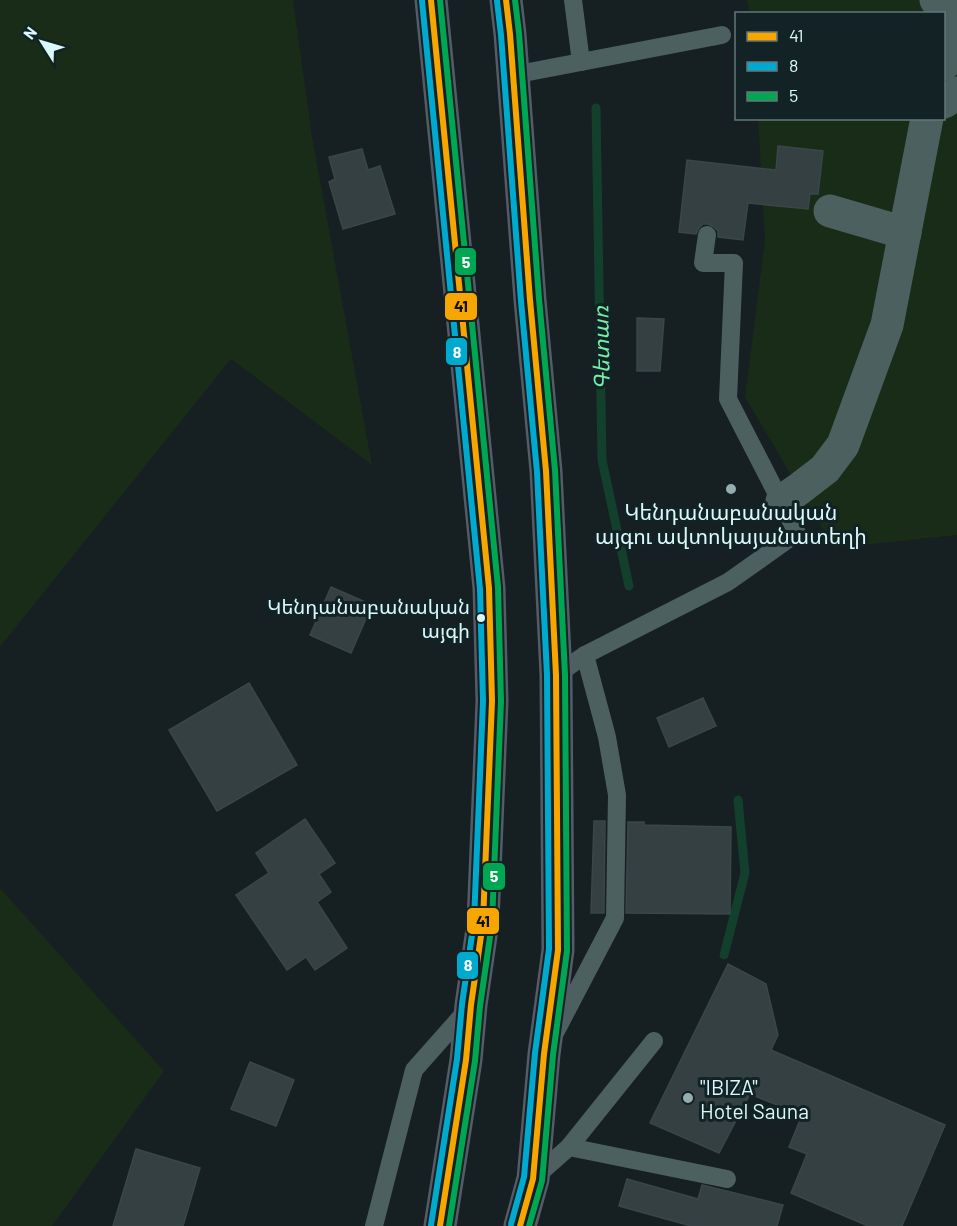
<svg xmlns="http://www.w3.org/2000/svg" width="957" height="1226" font-family="Barlow,'Noto Sans Armenian',sans-serif">
  <style>
    .green { fill: #182c17 }
    .lines { fill: none; stroke-linecap: round; stroke-linejoin: round }
    .stream { stroke: #133f2d; stroke-width: 9 }
    .building { fill: #344042; stroke: #394749; stroke-width: 1.5 }
    .lane { stroke: #4c605f; stroke-width: 18 }
    .street { stroke: #4c605f; stroke-width: 33 }
    .highway { stroke: #565b68; stroke-width: 33 }
    .bus-1-casing { stroke: #122225; stroke-width: 10 }
    .bus-2-casing { stroke: #122225; stroke-width: 10 }
    .bus-3-casing { stroke: #122225; stroke-width: 10 }
    .bus-1 { stroke: #f7a600; stroke-width: 6 }
    .bus-2 { stroke: #00a9ce; stroke-width: 6 }
    .bus-3 { stroke: #00a651; stroke-width: 6 }
    .poi-dot { fill: #95adae; stroke: #122225; stroke-width: 2 }
    .bus-dot { fill: #daf9fa; stroke: #122225; stroke-width: 2 }
    .labels { text-anchor: middle; dominant-baseline: central; stroke-width: 6; stroke-linejoin: round; paint-order: stroke }
    .bus-label { font-size: 20px; fill: #daf9fa; stroke: #122225; text-anchor: end }
    .poi-label { font-size: 21px; fill: #daf9fa; stroke: #122225 }
    .water-label { font-size: 22px; font-style: italic; fill: #75eea6; stroke: #122225 }
    .line-badge { stroke: #122225; stroke-width: 2 }
    .badge-label { font-size: 16px; text-anchor: middle; font-weight: bold; fill: #fff }
    .pale-badge-label { font-size: 16px; text-anchor: middle; font-weight: bold; fill: #111 }
  </style>
  <rect width="100%" height="100%" fill="#161f21"/>
  <g class="green">
    <path d="M0 0H293L312 136 372 465 231 359 0 647Z"/>
    <path d="M747 0H957V535L834 548 745 397 765 240 758 119 944 118V14L749 13Z"/>
    <path d="M0 888 164 1071 52 1226H0Z"/>
  </g>
  <g class="lines">
    <g class="stream">
      <path d="M596 108 602 460 629 586"/>
      <path d="M724 955 745 873 738 800"/>
    </g>
  </g>
  <g class="building">
    <path d="M778 146 823 151 818 194H810L808 209 748 203 743 240 718 237V231L714 227 708 224H703L699 228 696 234 679 232 687 160 776 170Z"/>
    <path d="M362 149 368 170 380 166 395 214 343 229 329 182 335 179 329 157Z"/>
    <path d="M637 318 664 319 660 371H637Z"/>
    <path d="M331 587 372 605 351 653 310 635Z"/>
    <path d="M249 683 297 765 217 811 169 730Z"/>
    <path d="M703 698 716 726 669 747 657 718Z"/>
    <path d="M305 819 335 863 319 874 331 892 317 902 347 948 315 970 306 957 287 970 236 895 269 873 256 853Z"/>
    <path d="M594 821H605L604 913H591Z"/>
    <path d="M628 822H644V825L731 827 730 914 626 913Z"/>
    <path d="M728 964 766 984 778 1035 771 1050 945 1125 902 1226H868L791 1193 807 1154 789 1147 802 1115 750 1094 719 1153 650 1123Z"/>
    <path d="M250 1062 294 1080 276 1126 231 1109Z"/>
    <path d="M136 1149 200 1168 183 1226H113Z"/>
    <path d="M627 1179 698 1199 702 1185 783 1205 777 1226H691L619 1206Z"/>
  </g>
  <g class="lines">
    <g class="lane">
      <path d="M573 0 581 62"/>
      <path d="M513 75 722 35"/>
      <path d="M556 675 585 655 728 582 797 533 728 399 734 263H703L707 235"/>
      <path d="M556 1031 615 918 617 795 607 737 585 655"/>
      <path d="M569 1147 727 1179"/>
      <path d="M534 1178 569 1147 654 1041"/>
      <path d="M374 1226 414 1070 468 1009"/>
    </g>
    <g class="street">
      <path d="M936 0 957 16"/>
      <path d="M944 64 957 22"/>
      <path d="M944 102 957 93"/>
      <path d="M830 211 905 233"/>
      <path d="M782 501 799 489 825 469 843 445 887 325 927 118"/>
    </g>
    <g class="highway">
      <path d="M431 0 489 588 492 701 483 922 471 1005 466 1060 440 1226"/>
      <path d="M506 0 510 34 530 300 546 471 556 675 558 950 544 1054 533 1179 520 1226"/>
    </g>
    <g class="bus-1-casing">
      <g id="bus-1">
        <path d="M431 0 489 588 492 701 483 922 471 1005 466 1060 440 1226"/>
        <path d="M506 0 510 34 530 300 546 471 556 675 558 950 544 1054 533 1179 520 1226"/>
      </g>
    </g>
    <g class="bus-2-casing">
      <g id="bus-2">
        <path d="M422 1 480 589 483 701 474 921 462 1004 457 1059 431 1225"/>
        <path d="M497 1 501 35 521 301 537 472 547 675 549 949 535 1053 524 1177 511 1224"/>
      </g>
    </g>
    <g class="bus-3-casing">
      <g id="bus-3">
        <path d="M440 0 498 587 501 701 492 923 480 1006 475 1061 449 1226"/>
        <path d="M515 0 519 33 539 299 555 470 565 675 567 951 553 1055 542 1181 529 1226"/>
      </g>
    </g>
    <use href="#bus-1" class="bus-1"/>
    <use href="#bus-2" class="bus-2"/>
    <use href="#bus-3" class="bus-3"/>
  </g>
  <g class="poi-dot">
    <circle cx="731" cy="489" r="6"/>
    <circle cx="688" cy="1098" r="6"/>
  </g>
  <circle class="bus-dot" cx="481" cy="618" r="5"/>
  <g class="labels">
    <g class="bus-label">
      <text x="470" y="606">Կենդանաբանական<tspan x="470" dy="24">այգի</tspan></text>
    </g>
    <g class="poi-label">
      <text x="731" y="511">Կենդանաբանական<tspan x="731" dy="24">այգու ավտոկայանատեղի</tspan></text>
      <text x="700" y="1086" text-anchor="start">"IBIZA"<tspan x="700" dy="24">Hotel Sauna</tspan></text>
    </g>
    <g class="water-label">
      <text transform="translate(600 348) rotate(-91)">Գետառ</text>
    </g>
  </g>
  <g class="line-badge">
    <rect x="454" y="247" width="23" height="29" rx="6" fill="#00a651"/>
    <rect x="444" y="292" width="34" height="29" rx="6" fill="#f7a600"/>
    <rect x="445" y="337" width="23" height="29" rx="6" fill="#00a9ce"/>
    <rect x="482" y="862" width="24" height="29" rx="6" fill="#00a651"/>
    <rect x="466" y="907" width="34" height="28" rx="6" fill="#f7a600"/>
    <rect x="456" y="951" width="23" height="29" rx="6" fill="#00a9ce"/>
  </g>
  <g class="badge-label">
    <text x="466" y="268">5</text>
    <text x="457" y="358">8</text>
    <text x="494" y="882">5</text>
    <text x="468" y="971">8</text>
  </g>
  <g class="pale-badge-label">
    <text x="461" y="312">41</text>
    <text x="483" y="927">41</text>
  </g>
  <rect x="735" y="12" width="210" height="108" fill="#122225" stroke="#62787a" stroke-width="1.5"/>
  <rect x="747" y="32" width="30" height="9" fill="#f7a600" stroke="#62787a" stroke-width="1.5"/>
  <text x="789" y="42" font-size="18" fill="#daf9fa">41</text>
  <rect x="747" y="62" width="30" height="9" fill="#00a9ce" stroke="#62787a" stroke-width="1.5"/>
  <text x="789" y="72" font-size="18" fill="#daf9fa">8</text>
  <rect x="747" y="92" width="30" height="9" fill="#00a651" stroke="#62787a" stroke-width="1.5"/>
  <text x="789" y="102" font-size="18" fill="#daf9fa">5</text>
  <g transform="translate(42 42) rotate(307)" stroke="#122225" stroke-width="4.5" paint-order="stroke">
  <path d="M0-4.5L10 22L0 15L-10 22Z" fill="#daf9fa"/>
  <text y="-9" font-size="16" font-weight="bold" text-anchor="middle" fill="#daf9fa">N</text>
  </g>
</svg>
